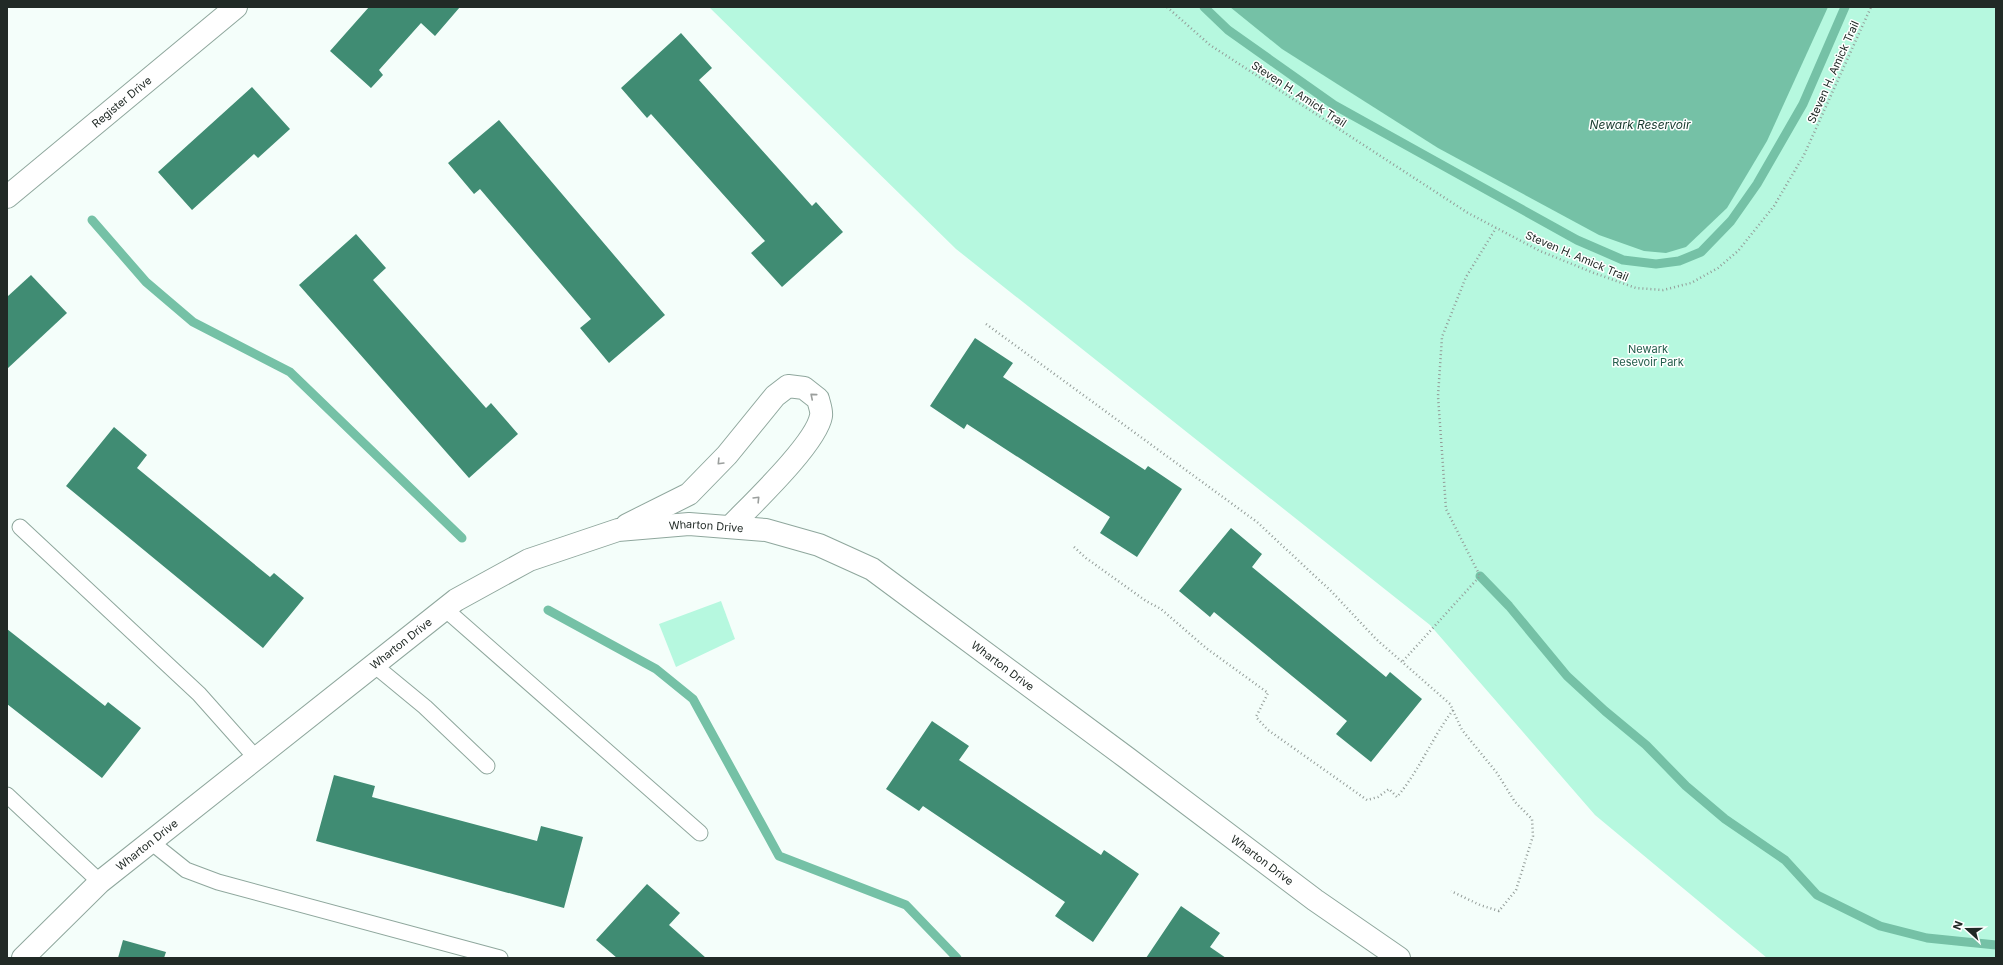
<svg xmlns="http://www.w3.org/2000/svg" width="2003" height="965" font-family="Inter,sans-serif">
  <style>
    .green { fill: #b6f8df }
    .water { fill: #75c1a6 }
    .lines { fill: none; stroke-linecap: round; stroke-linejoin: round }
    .stream { stroke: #75c1a6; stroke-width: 9 }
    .building { fill: #408c73 }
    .lane-casing { stroke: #8fa79d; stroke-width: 17 }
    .street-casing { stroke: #8fa79d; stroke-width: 24 }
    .path { stroke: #939c98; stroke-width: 2.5; stroke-dasharray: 1 3; stroke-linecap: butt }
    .lane { stroke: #fff; stroke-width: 15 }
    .street { stroke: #fff; stroke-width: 22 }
    .oneway { stroke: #9b9f9d }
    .labels { text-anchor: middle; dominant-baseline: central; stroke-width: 3; stroke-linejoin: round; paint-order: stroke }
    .street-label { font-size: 11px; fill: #212a26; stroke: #fff }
    .park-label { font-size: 11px; fill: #225d4b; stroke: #fff }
    .water-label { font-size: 12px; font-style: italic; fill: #14382c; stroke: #fff }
  </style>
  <rect width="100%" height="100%" fill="#f4fefa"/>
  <g class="green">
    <path d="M709 7H1996V958H1767L1595 815 1430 625 956 249Z"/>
    <path d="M721 601 735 639 676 667 659 624Z"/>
  </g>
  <path class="water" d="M1230 7H1828L1767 141 1727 208 1686 247 1666 253 1644 251 1599 235 1438 148 1282 49Z"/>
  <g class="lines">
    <g class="stream">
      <path d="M1204 7 1228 30 1334 105 1577 240 1623 260 1656 264 1679 261 1701 252 1731 221 1757 184 1803 104 1845 7"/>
      <path d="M92 220 146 282 193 322 290 372 462 538"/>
      <path d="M1480 576 1509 606 1567 676 1605 711 1646 745 1686 786 1725 819 1785 860 1817 895 1880 926 1927 938 1996 945"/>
      <path d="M548 610 656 669 693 699 779 856 906 905 957 958"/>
    </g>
  </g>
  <g class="building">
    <path d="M369 7H460L435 36 421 23 379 70 383 75 371 88 330 51Z"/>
    <path d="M681 33 712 68 699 80 812 206 816 202 843 232 782 287 751 253 765 241 651 114 647 118 621 88Z"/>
    <path d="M252 87 290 129 258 158 254 154 192 210 158 172Z"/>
    <path d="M499 120 665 315 609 363 580 328 591 319 480 189 474 194 448 163Z"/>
    <path d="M356 234 386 268 373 280 486 408 491 403 518 434 469 478 299 285Z"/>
    <path d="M31 275 67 313 7 369V297Z"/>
    <path d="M975 338 1013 363 1003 377 1145 470 1148 466 1182 489 1137 557 1100 533 1110 517 967 424 964 429 930 406Z"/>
    <path d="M114 427 147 455 137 468 270 577 274 573 304 598 263 648 66 486Z"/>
    <path d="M1231 528 1262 554 1252 567 1386 677 1390 672 1422 699 1371 762 1336 734 1347 721 1214 612 1210 617 1179 591Z"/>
    <path d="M7 629 105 706 108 702 141 728 102 778 7 704Z"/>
    <path d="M932 721 969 746 959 760 1101 855 1104 850 1139 874 1093 942 1055 916 1065 902 923 806 919 811 886 789Z"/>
    <path d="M334 775 375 786 372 797 537 841 541 826 583 837 564 908 316 841Z"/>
    <path d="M647 884 680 913 669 925 706 958H617L596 940Z"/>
    <path d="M1181 906 1220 933 1210 947 1226 958H1146Z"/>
    <path d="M123 940 166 952 164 958H118Z"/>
  </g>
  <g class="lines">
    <g class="lane-casing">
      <g id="lane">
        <path d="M20 527 199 694 256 758"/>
        <path d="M445 609 700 833"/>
        <path d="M374 665 425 707 487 766"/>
        <path d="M7 795 100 882"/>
        <path d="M151 842 186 870 218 882 500 958"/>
      </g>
    </g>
    <g class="street-casing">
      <g id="street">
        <path id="s1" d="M7 197 236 7"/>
        <path d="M627 525 689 494 727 455 775 396 788 386 804 388 818 399C819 404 822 411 821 416 816 444 751 505 730 527"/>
        <path id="s2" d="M23 958 100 882 456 600 529 560 618 530 689 524 766 530 819 545 872 569 1127 758 1315 900 1399 958"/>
      </g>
    </g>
    <g class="path">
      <path d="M1167 7 1210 45 1468 213 1540 251 1594 273 1636 288 1663 290 1691 283 1718 268 1738 251 1774 206 1804 155 1871 7"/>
      <path d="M986 324 1257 522 1332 592 1376 639 1450 704 1462 730 1497 773 1515 802 1532 819 1533 836 1516 890 1499 911 1480 905 1451 891"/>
      <path d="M1074 547 1086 558 1146 601 1161 609 1206 648 1268 693 1256 717 1268 730 1367 800 1378 797 1389 789 1397 797C1419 771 1432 738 1453 710"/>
      <path d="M1403 661 1480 576 1446 509 1438 396 1442 337 1466 277 1496 228"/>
    </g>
    <use href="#lane" class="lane"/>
    <use href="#street" class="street"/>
  </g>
  <defs><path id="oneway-chevron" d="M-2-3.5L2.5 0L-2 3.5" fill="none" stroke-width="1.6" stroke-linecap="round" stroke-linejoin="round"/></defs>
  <g class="oneway">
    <use href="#oneway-chevron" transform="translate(813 396) rotate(-140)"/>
    <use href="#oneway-chevron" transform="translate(720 462) rotate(134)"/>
    <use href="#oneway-chevron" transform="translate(757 499) rotate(-46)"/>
  </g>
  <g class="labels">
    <g class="street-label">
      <text transform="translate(1833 72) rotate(-66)">Steven H. Amick Trail</text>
      <text transform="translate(1299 94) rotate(33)">Steven H. Amick Trail</text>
      <text stroke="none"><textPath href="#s1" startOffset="149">Register Drive</textPath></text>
      <text transform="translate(1577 256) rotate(23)">Steven H. Amick Trail</text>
      <text stroke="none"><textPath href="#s2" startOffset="828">Wharton Drive</textPath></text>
      <text stroke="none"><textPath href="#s2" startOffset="492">Wharton Drive</textPath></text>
      <text stroke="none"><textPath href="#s2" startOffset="1164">Wharton Drive</textPath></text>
      <text stroke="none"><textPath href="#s2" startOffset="168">Wharton Drive</textPath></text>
      <text stroke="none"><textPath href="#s2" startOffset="1488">Wharton Drive</textPath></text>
    </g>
    <g class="park-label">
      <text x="1648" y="349">Newark<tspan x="1648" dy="13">Resevoir Park</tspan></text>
    </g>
    <g class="water-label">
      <text x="1640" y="124">Newark Reservoir</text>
    </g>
  </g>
  <rect width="2003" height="965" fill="none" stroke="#212a26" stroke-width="16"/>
  <g transform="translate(1967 929) rotate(291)" stroke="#ffffff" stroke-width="3" paint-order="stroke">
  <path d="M0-3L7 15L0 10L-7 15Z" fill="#212a26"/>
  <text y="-6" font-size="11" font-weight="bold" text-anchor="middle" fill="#212a26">N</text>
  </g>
</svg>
